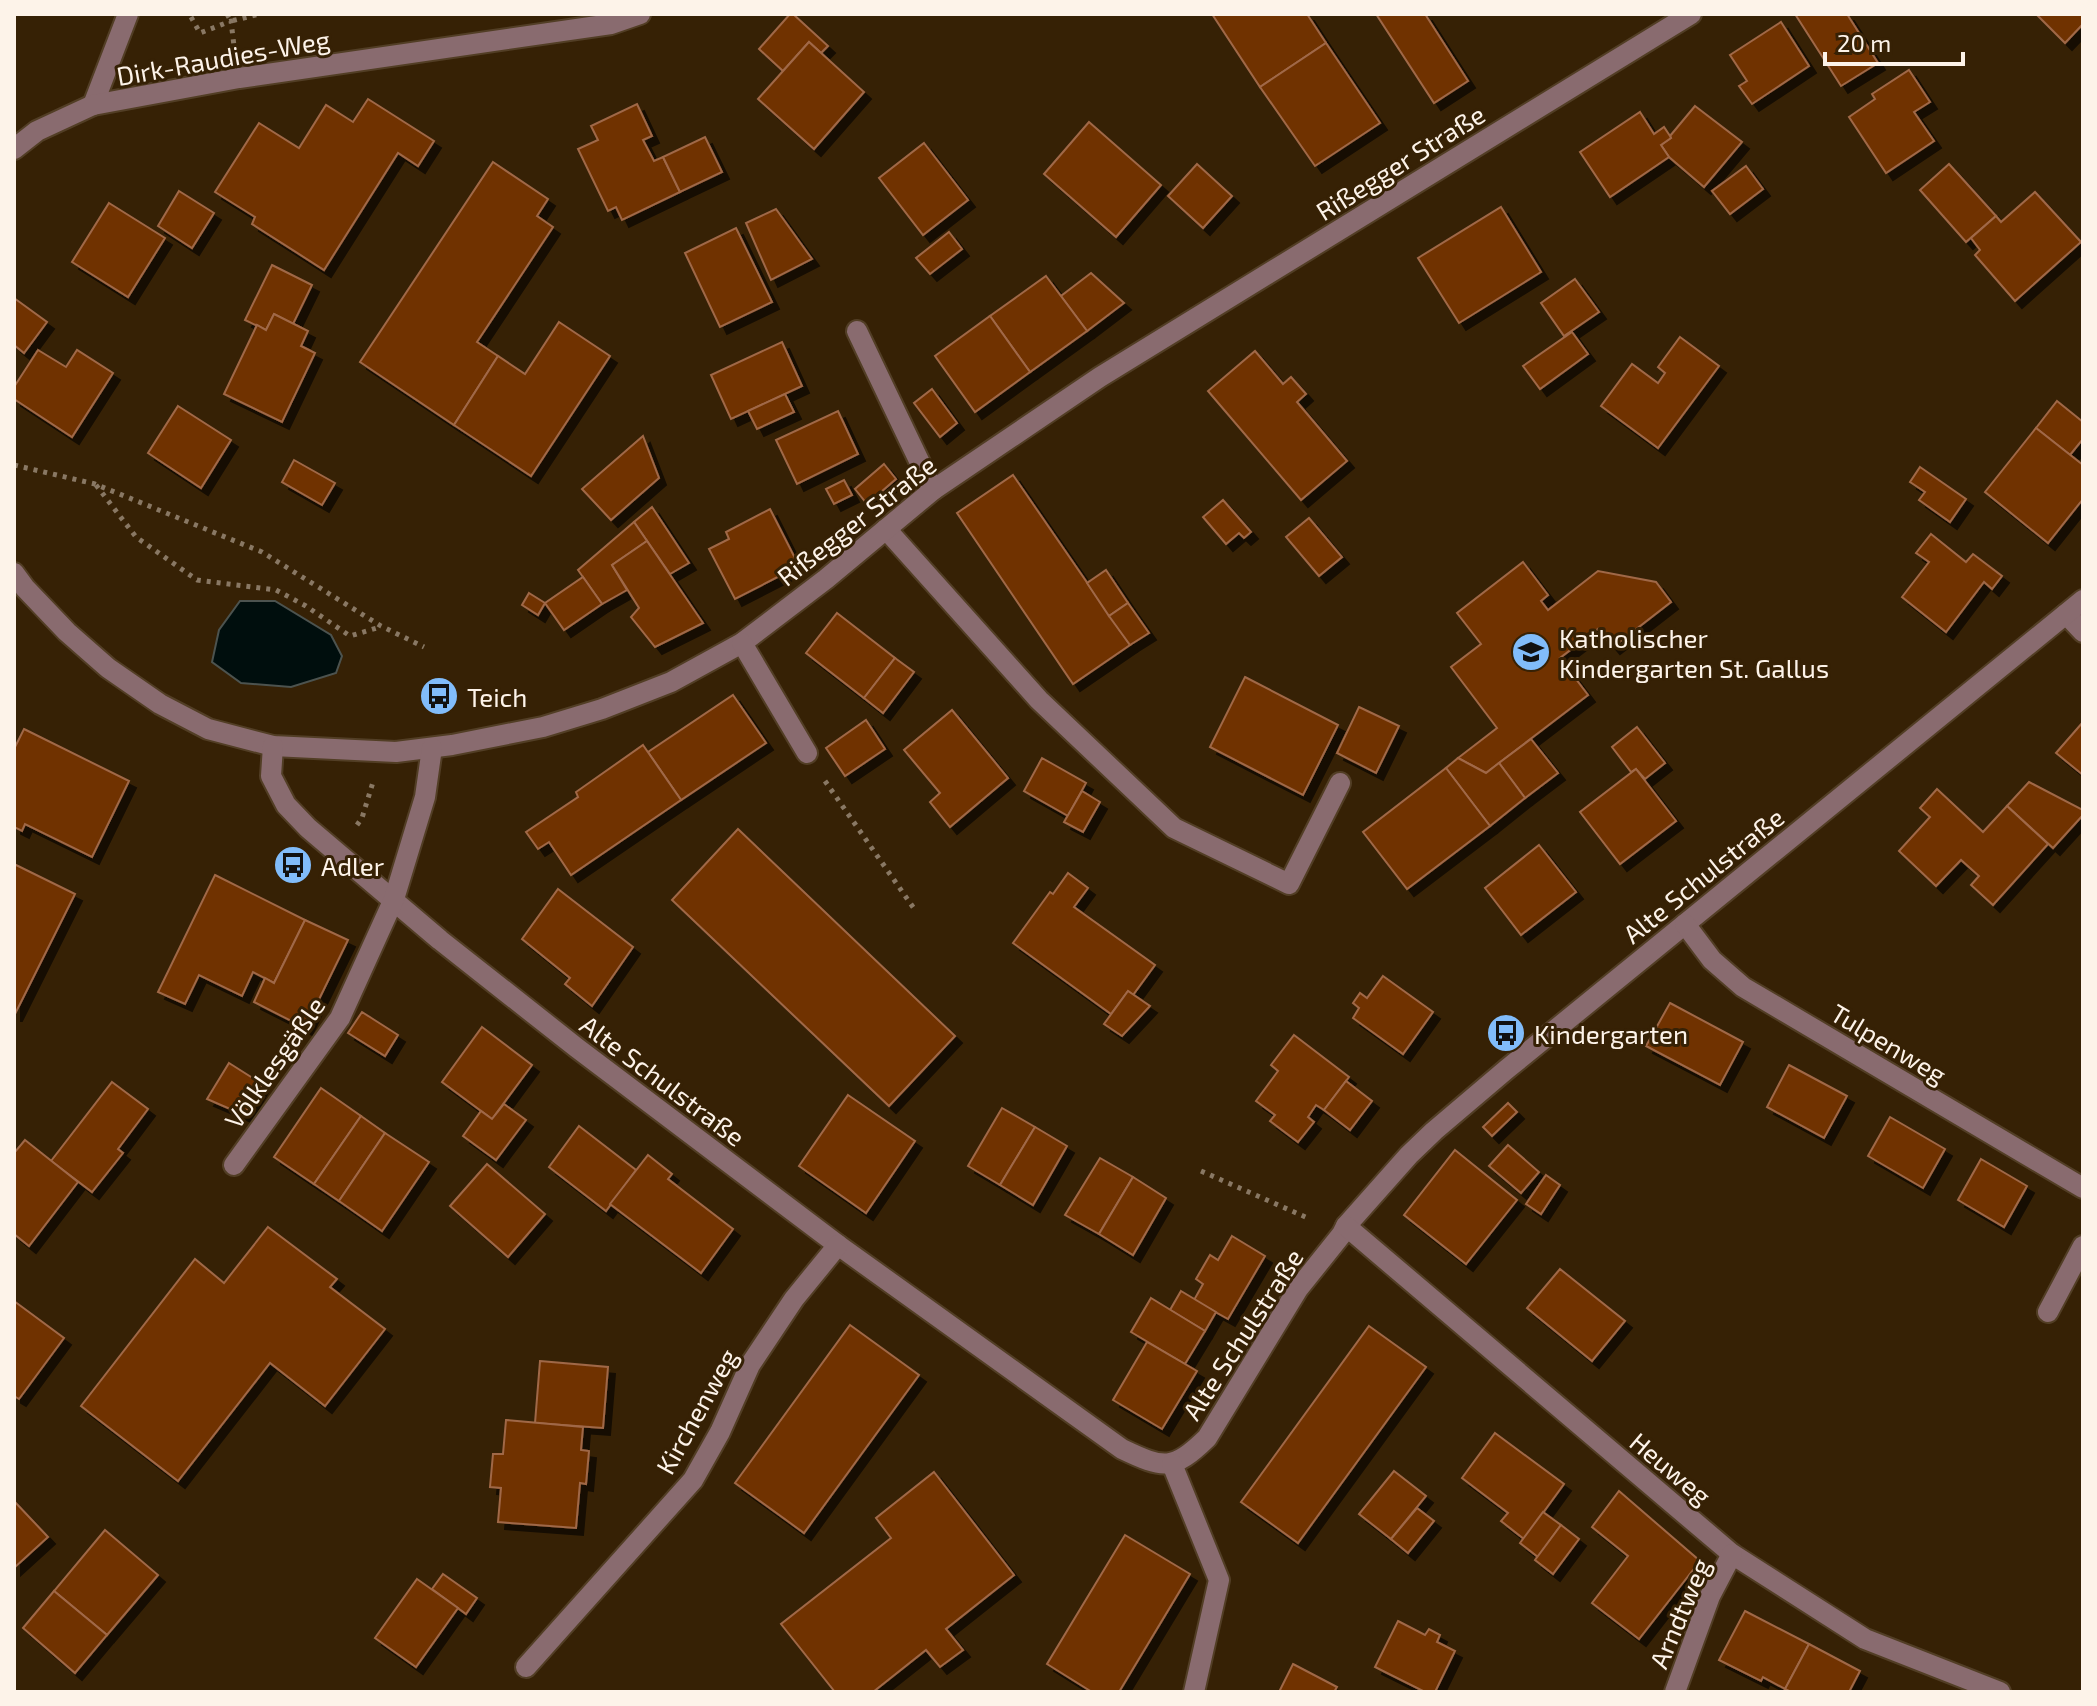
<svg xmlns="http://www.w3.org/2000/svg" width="2097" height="1706" font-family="'Exo 2',sans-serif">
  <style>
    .water { fill: #000e0d; stroke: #4c534f; stroke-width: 2 }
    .building { fill: #6f3203; stroke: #a06847; stroke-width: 2; filter: url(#shadow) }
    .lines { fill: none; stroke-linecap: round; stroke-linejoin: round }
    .minor-casing { stroke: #523e25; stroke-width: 24 }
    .path { stroke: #897864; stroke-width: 5; stroke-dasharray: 4 6; stroke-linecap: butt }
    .minor { stroke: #896b6f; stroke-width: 20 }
    .labels { text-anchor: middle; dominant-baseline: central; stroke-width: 6; stroke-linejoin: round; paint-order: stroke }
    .street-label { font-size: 26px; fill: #fdf3e9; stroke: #362105 }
    .poi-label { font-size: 26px; fill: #fdf3e9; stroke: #362105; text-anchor: start }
  </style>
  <defs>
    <filter id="shadow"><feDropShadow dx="7" dy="7" stdDeviation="0" flood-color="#0009"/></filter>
  </defs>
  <rect width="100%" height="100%" fill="#362105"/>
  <path class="water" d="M240 601H275L331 635 342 656 336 673 291 687 241 683 212 662 219 630Z"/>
  <g class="building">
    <path d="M790 14H793L828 46 821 53 809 42 783 71 759 49Z"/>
    <path d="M1212 14H1307L1326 43 1260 87Z"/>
    <path d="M1376 14H1425L1468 81 1434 103Z"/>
    <path d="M1795 14H1847L1878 63 1841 86Z"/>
    <path d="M2036 14H2083V24L2065 43Z"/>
    <path d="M1781 22 1809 66 1752 104 1739 86 1747 81 1730 55Z"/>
    <path d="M809 42 864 92 814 149 758 99Z"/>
    <path d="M1326 43 1380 123 1315 166 1260 87Z"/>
    <path d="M1909 70 1930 102 1914 112 1934 141 1886 173 1849 117 1875 99 1872 94Z"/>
    <path d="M368 99 434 141 418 166 398 153 324 270 252 224 255 217 215 192 259 123 299 148 326 105 353 122Z"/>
    <path d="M637 104 652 136 643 140 654 161 663 157 680 192 622 220 616 207 608 211 578 149 598 140 591 126Z"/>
    <path d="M1695 106 1742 142 1704 187 1669 157 1661 145 1671 138 1670 136Z"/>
    <path d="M1640 112 1654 134 1664 127 1670 136 1671 138 1661 145 1669 157 1610 197 1580 152Z"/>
    <path d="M1089 122 1161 185 1116 237 1044 174Z"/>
    <path d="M705 137 722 172 680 192 663 157Z"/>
    <path d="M924 143 968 200 923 235 879 178Z"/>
    <path d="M493 162 548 199 537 216 553 227 477 342 498 356 454 425 360 362Z"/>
    <path d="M1197 164 1232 196 1203 228 1168 196Z"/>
    <path d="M1949 164 1996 216 1966 242 1920 190Z"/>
    <path d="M1746 166 1763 189 1730 214 1712 191Z"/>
    <path d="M179 191 214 213 192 248 158 226Z"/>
    <path d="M2035 192 2081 242 2015 301 1975 255 1980 250 1971 238 1996 216 2001 222Z"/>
    <path d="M109 203 165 238 128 297 72 262Z"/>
    <path d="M1501 207 1541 272 1459 323 1418 258Z"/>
    <path d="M776 209 812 259 771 280 746 223Z"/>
    <path d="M736 228 772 302 720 327 685 253Z"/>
    <path d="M949 232 962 249 930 274 916 258Z"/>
    <path d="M272 265 312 285 293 324 274 314 266 330 245 320Z"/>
    <path d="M1091 273 1124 303 1087 331 1061 296Z"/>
    <path d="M1046 276 1087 331 1030 372 990 316Z"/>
    <path d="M1575 279 1599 312 1564 336 1541 303Z"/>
    <path d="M14 298 47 322 24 353 14 345Z"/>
    <path d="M274 314 308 331 301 346 315 353 282 422 224 394 257 325 266 330Z"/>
    <path d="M990 316 1030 372 975 412 935 356Z"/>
    <path d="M559 322 610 356 531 476 454 425 498 356 525 374Z"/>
    <path d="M1572 332 1588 354 1540 389 1523 366Z"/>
    <path d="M1680 337 1719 366 1658 448 1601 406 1632 364 1658 383 1665 373 1658 367Z"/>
    <path d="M782 342 802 386 731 419 711 375Z"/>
    <path d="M38 350 66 367 77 350 113 373 72 437 14 399V387Z"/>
    <path d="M1255 351 1283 384 1291 377 1306 394 1297 402 1347 461 1301 500 1208 391Z"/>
    <path d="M932 389 957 423 940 437 914 403Z"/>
    <path d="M785 394 794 412 757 429 748 411Z"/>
    <path d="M2057 401 2083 422V439L2070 455 2036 428Z"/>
    <path d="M178 406 231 440 201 488 148 453Z"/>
    <path d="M838 411 858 454 797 484 776 440Z"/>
    <path d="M2036 428 2083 465V499L2048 543 1985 492Z"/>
    <path d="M643 436 659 478 611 520 582 489Z"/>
    <path d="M294 460 335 483 322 505 282 482Z"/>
    <path d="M884 464 896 479 867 504 855 489Z"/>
    <path d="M1920 467 1966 499 1950 522 1919 500 1925 492 1910 482Z"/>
    <path d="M1013 475 1130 645 1073 684 957 513Z"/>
    <path d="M844 480 852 495 834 504 826 489Z"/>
    <path d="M1223 500 1251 532 1244 538 1239 533 1226 544 1203 517Z"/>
    <path d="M652 507 689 563 670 574 634 522Z"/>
    <path d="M770 509 799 566 735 599 709 549 729 539 726 532Z"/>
    <path d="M1309 518 1342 557 1319 576 1286 537Z"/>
    <path d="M634 522 647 541 612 565 627 590 602 604 578 570Z"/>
    <path d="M1931 534 1966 562 1973 554 2002 576 1992 589 1984 582 1946 632 1902 597 1929 562 1916 553Z"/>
    <path d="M647 541 703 623 655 647 631 617 639 608 612 565Z"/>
    <path d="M1523 562 1548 595 1541 601 1548 610 1598 571 1656 582 1671 602 1613 647 1598 629 1560 658 1588 695 1486 773 1458 758 1497 728 1451 667 1481 644 1457 613Z"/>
    <path d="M1106 570 1128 603 1109 616 1087 583Z"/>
    <path d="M583 577 602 604 564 630 545 603Z"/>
    <path d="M529 593 545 603 538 615 522 605Z"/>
    <path d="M1128 603 1149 633 1130 645 1109 616Z"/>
    <path d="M837 613 895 658 864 698 806 653Z"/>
    <path d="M895 658 914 672 883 713 864 698Z"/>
    <path d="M1245 677 1338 725 1303 795 1210 747Z"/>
    <path d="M733 695 766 743 681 800 648 752Z"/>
    <path d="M1359 707 1399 726 1376 773 1337 753Z"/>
    <path d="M952 710 1008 778 950 827 930 802 940 793 904 750Z"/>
    <path d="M866 720 885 749 845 776 826 748Z"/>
    <path d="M2083 722V775L2056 753Z"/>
    <path d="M1637 727 1665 763 1645 779 1636 769 1631 772 1612 747Z"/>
    <path d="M24 729 129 781 92 857 25 824 22 831 14 827V749Z"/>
    <path d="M1531 739 1558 773 1525 798 1499 763Z"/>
    <path d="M643 745 681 800 571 875 549 842 538 849 526 832 578 797 576 792Z"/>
    <path d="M1042 758 1086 783 1068 816 1024 791Z"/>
    <path d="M1458 758 1486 773 1499 763 1525 798 1490 826 1446 768Z"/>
    <path d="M1446 768 1490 826 1407 889 1363 832Z"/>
    <path d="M1636 769 1676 821 1620 864 1580 812Z"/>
    <path d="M2029 782 2083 810V815L2053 848 2007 806Z"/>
    <path d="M1937 789 1983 832 2007 806 2048 844 1993 905 1971 885 1979 876 1961 860 1936 886 1899 851 1930 817 1920 808Z"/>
    <path d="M1082 791 1100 802 1083 832 1064 822Z"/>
    <path d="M738 829 955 1036 889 1106 672 900Z"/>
    <path d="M1539 845 1576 892 1521 935 1485 888Z"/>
    <path d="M14 864 75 894 15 1014H14Z"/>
    <path d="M1068 873 1088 888 1074 907 1155 965 1133 995 1128 991 1111 1014 1013 943 1050 892 1053 894Z"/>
    <path d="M215 875 305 920 274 983 253 972 242 996 199 975 185 1004 158 992Z"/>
    <path d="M558 889 633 947 592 1006 565 984 570 978 522 939Z"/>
    <path d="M305 920 348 940 305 1028 254 1002 265 978 274 983Z"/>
    <path d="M1383 976 1433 1012 1403 1054 1353 1018 1359 1008 1353 1003 1360 993 1367 998Z"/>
    <path d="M1128 991 1150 1006 1122 1036 1104 1024Z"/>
    <path d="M1670 1003 1743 1042 1720 1085 1646 1046Z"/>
    <path d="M362 1012 398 1035 385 1056 348 1033Z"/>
    <path d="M482 1027 532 1065 492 1119 442 1082Z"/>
    <path d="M1294 1035 1349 1077 1324 1110 1316 1105 1308 1117 1314 1122 1298 1142 1270 1121 1275 1115 1256 1101 1278 1071 1271 1065Z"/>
    <path d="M229 1063 262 1084 244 1115 207 1099Z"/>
    <path d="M1789 1065 1847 1096 1824 1138 1767 1107Z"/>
    <path d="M1346 1081 1372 1101 1350 1130 1324 1110Z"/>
    <path d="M112 1082 148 1109 118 1149 123 1153 92 1192 51 1161Z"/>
    <path d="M321 1088 361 1116 314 1184 274 1157Z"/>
    <path d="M848 1095 915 1141 866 1213 799 1166Z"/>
    <path d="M1508 1103 1517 1112 1492 1136 1483 1127Z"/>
    <path d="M504 1104 526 1120 496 1160 463 1136 481 1111 492 1119Z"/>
    <path d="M1002 1108 1035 1127 1000 1185 968 1166Z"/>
    <path d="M361 1116 385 1133 339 1201 314 1184Z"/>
    <path d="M1890 1117 1945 1149 1923 1188 1868 1156Z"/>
    <path d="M579 1126 636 1170 606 1211 549 1167Z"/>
    <path d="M1035 1127 1067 1146 1033 1205 1000 1185Z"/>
    <path d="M385 1133 429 1162 382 1231 339 1201Z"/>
    <path d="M25 1140 78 1182 29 1246 14 1234V1153Z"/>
    <path d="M1508 1145 1539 1172 1521 1193 1489 1166Z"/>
    <path d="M1455 1150 1517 1200 1466 1264 1404 1215Z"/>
    <path d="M648 1155 672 1174 668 1179 733 1229 701 1273 610 1204Z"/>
    <path d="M1100 1158 1133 1177 1099 1234 1065 1215Z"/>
    <path d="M1981 1159 2027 1186 2004 1227 1958 1200Z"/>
    <path d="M487 1164 545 1214 508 1257 450 1206Z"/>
    <path d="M1546 1175 1560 1185 1541 1214 1526 1204Z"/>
    <path d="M1133 1177 1166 1198 1133 1255 1099 1234Z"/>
    <path d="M268 1227 337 1279 330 1287 385 1329 325 1406 270 1363 178 1481 81 1406 195 1259 224 1283Z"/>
    <path d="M1232 1236 1265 1256 1228 1319 1194 1300 1203 1284 1196 1279 1210 1255 1218 1260Z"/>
    <path d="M1560 1269 1625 1321 1592 1361 1527 1308Z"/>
    <path d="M1181 1291 1216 1312 1205 1331 1170 1310Z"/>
    <path d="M1151 1298 1205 1331 1185 1364 1131 1332Z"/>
    <path d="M14 1301 64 1338 19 1399 14 1396Z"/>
    <path d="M850 1325 919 1375 804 1533 735 1483Z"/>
    <path d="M1369 1326 1426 1367 1298 1543 1241 1502Z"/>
    <path d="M1147 1342 1197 1371 1162 1429 1113 1400Z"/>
    <path d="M540 1361 608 1367 603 1428 535 1423Z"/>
    <path d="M506 1420 583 1427 581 1450 589 1451 586 1484 580 1483 576 1528 498 1522 501 1488 490 1487 493 1454H503Z"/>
    <path d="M1495 1433 1564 1484 1524 1539 1501 1521 1508 1513 1462 1478Z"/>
    <path d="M1394 1471 1426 1496 1391 1539 1359 1514Z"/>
    <path d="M934 1472 1014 1575 946 1629 963 1650 940 1667 926 1650 873 1692H835L781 1624 891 1538 876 1518Z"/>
    <path d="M1619 1491 1700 1561 1639 1639 1592 1603 1628 1556 1592 1527Z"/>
    <path d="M14 1501 48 1537 14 1568Z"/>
    <path d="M1417 1508 1434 1521 1408 1553 1391 1539Z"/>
    <path d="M1543 1512 1561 1525 1538 1557 1520 1543Z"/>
    <path d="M1561 1525 1579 1539 1553 1574 1535 1560Z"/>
    <path d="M105 1530 158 1575 107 1635 54 1591Z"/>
    <path d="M1125 1535 1190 1574 1119 1692H1092L1047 1664Z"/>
    <path d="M443 1574 477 1598 466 1614 432 1589Z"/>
    <path d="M417 1579 458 1608 416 1667 375 1638Z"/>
    <path d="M54 1591 107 1635 75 1673 23 1628Z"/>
    <path d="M1745 1611 1809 1644 1785 1689 1763 1677 1761 1681 1719 1660Z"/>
    <path d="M1398 1621 1425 1635 1429 1629 1440 1635 1437 1642 1455 1651 1435 1692H1425L1375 1667Z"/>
    <path d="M1809 1644 1860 1671 1849 1692H1791L1785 1689Z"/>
    <path d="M1293 1664 1337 1687 1334 1692H1279Z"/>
  </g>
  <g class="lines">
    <g class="minor-casing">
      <g id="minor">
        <path d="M93 105 128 14"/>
        <path d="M14 149 37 131 93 105 239 78 611 24 640 14"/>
        <path d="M857 331 933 490"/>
        <path d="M886 529 1039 700 1174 828 1289 884 1340 783"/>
        <path d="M14 573 25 588 67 632 108 668 160 704 208 729 273 746 396 752 452 745 543 727 602 709 671 682 742 643 826 579 933 490 1100 377 1691 14"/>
        <path d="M2066 614 2083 632"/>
        <path d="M742 643 807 753"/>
        <path d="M273 746 271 776 286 805 308 828 440 940 577 1048 838 1245 1122 1449C1164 1469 1173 1471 1207 1438L1298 1289 1342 1234 1346 1226 1409 1155 1434 1131 1507 1069 2083 600"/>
        <path d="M1685 924 1712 960 1743 987 2083 1188"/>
        <path d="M234 1165 340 1018 394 899 425 797 432 748"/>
        <path d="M1346 1226 1732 1554 1865 1639 2000 1692"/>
        <path d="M2048 1312 2083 1246"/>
        <path d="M1172 1464 1219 1580 1194 1692"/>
        <path d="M526 1667 693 1480 720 1432 750 1365 794 1299 838 1245"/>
        <path d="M1675 1692 1710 1596 1732 1554"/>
      </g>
    </g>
    <g class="path">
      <path d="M227 14 231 21 260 14"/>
      <path d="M191 17 200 33 231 21 234 46"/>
      <path d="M14 465 95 484 262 552 381 626 424 647"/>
      <path d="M96 485 136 537 197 580 276 590 306 606 350 636 380 627"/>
      <path d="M825 781 915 910"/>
      <path d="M357 825 362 818 373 782"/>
      <path d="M1201 1171 1310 1219"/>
    </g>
    <use href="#minor" class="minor"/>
  </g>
  <defs>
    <g id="school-disc" transform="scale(2)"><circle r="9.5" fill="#81bcfa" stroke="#362105"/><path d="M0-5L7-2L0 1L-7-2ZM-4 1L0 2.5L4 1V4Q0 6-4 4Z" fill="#111"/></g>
    <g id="bus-disc" transform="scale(2)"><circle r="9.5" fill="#81bcfa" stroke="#362105"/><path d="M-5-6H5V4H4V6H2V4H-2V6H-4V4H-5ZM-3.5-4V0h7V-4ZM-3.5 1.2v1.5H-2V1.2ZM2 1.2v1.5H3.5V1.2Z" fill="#111"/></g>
  </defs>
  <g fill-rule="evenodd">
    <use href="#school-disc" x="1531" y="652"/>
    <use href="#bus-disc" x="439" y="696"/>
    <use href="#bus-disc" x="293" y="865"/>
    <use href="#bus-disc" x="1506" y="1033"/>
  </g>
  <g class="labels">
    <g class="street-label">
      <text transform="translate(223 57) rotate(-10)">Dirk-Raudies-Weg</text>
      <text transform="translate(1400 162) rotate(-32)">Rißegger Straße</text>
      <text transform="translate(856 520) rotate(-38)">Rißegger Straße</text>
      <text transform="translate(1703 875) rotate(-39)">Alte Schulstraße</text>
      <text transform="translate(1889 1043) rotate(31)">Tulpenweg</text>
      <text transform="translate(274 1062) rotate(-55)">Völklesgäßle</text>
      <text transform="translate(663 1080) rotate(37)">Alte Schulstraße</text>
      <text transform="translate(1242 1334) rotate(-57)">Alte Schulstraße</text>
      <text transform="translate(696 1411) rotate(-61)">Kirchenweg</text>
      <text transform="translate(1671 1468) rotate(40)">Heuweg</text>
      <text transform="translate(1679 1613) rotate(-67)">Arndtweg</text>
    </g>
    <g class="poi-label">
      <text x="1559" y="637">Katholischer<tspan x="1559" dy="30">Kindergarten St. Gallus</tspan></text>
      <text x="467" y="696">Teich</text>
      <text x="321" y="865">Adler</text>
      <text x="1534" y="1033">Kindergarten</text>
    </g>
  </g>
  <rect width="2097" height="1706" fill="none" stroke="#fdf3e9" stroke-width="32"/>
  <path d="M1825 52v12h138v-12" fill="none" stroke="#fdf3e9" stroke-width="4"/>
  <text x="1837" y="52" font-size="24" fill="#fdf3e9" stroke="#362105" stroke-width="6" paint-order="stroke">20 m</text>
</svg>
